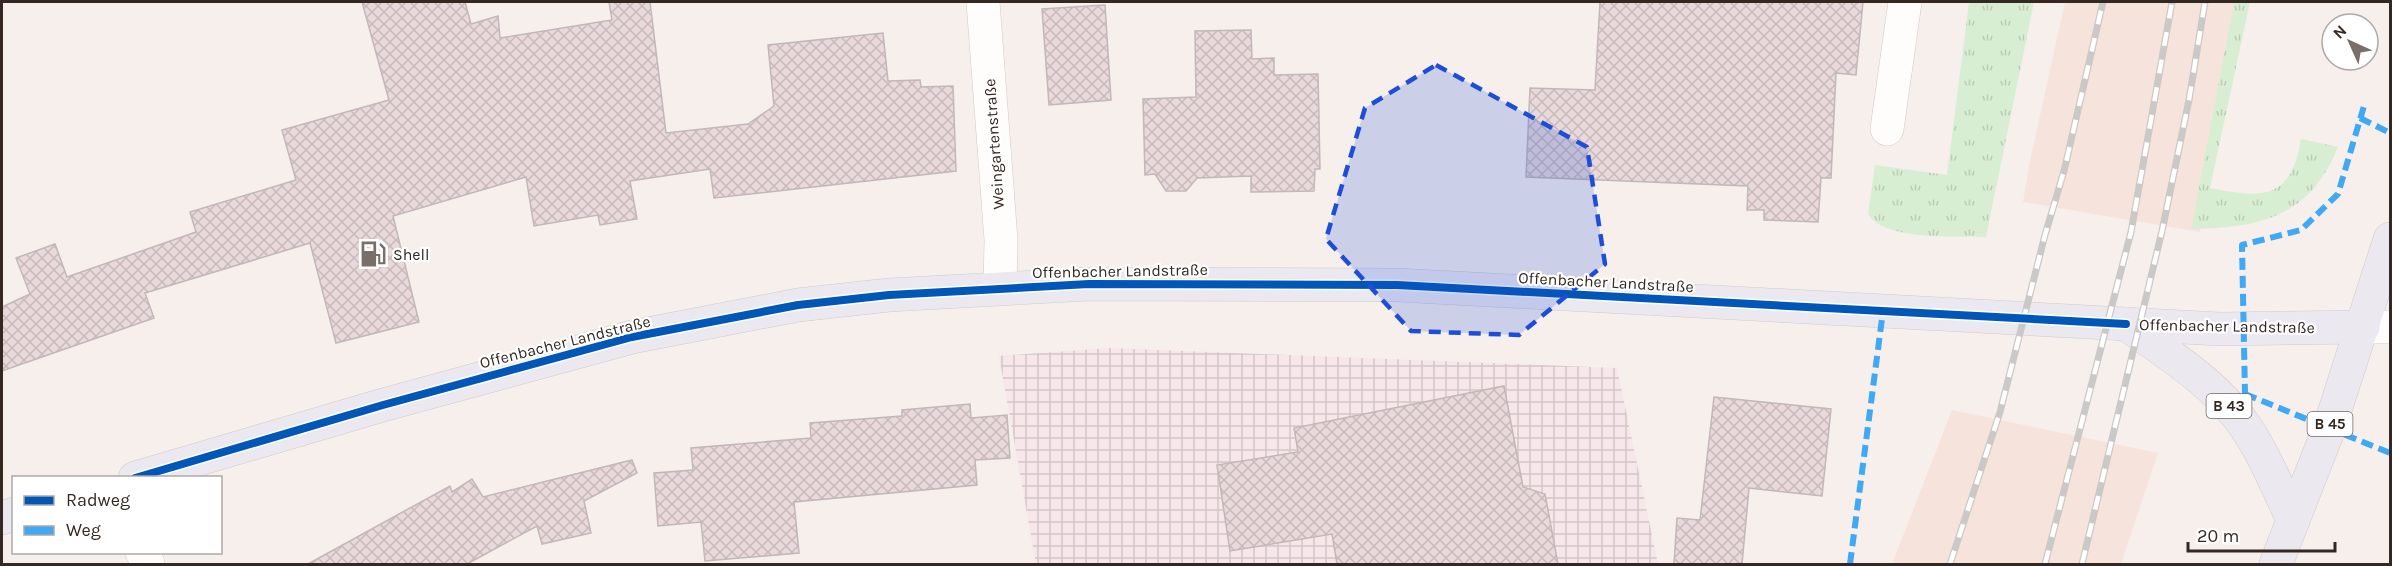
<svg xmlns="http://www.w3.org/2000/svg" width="2392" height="566" font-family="Karla,sans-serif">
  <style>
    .built { fill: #f6e4dc }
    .industrial { fill: url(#industrial-grid) }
    .grass { fill: url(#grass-tufts) }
    .building { fill: url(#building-cross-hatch); stroke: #c2b7b9; stroke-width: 1.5 }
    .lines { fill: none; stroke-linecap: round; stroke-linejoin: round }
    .minor-casing { stroke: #d3c9c5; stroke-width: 34 }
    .secondary-casing { stroke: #d3c9c5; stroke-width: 34 }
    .primary-casing { stroke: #cfcac7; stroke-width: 34 }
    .minor { stroke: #fefdfc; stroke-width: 33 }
    .secondary { stroke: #fefdfc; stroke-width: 33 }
    .primary { stroke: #ece8f0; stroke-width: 33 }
    .rail-casing { stroke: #cbc9c7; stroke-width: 7 }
    .rail { stroke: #fff; stroke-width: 4.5; stroke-dasharray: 14; stroke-linecap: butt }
    .quiet { stroke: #3fa9f5; stroke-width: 6; stroke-dasharray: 12 6; stroke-linecap: butt }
    .cycleway-casing { stroke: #fff; stroke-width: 11 }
    .cycleway { stroke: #0057b8; stroke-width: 8 }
    .marked { fill: #1d4ed8; fill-opacity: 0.2; stroke: #1d4ed8; stroke-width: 4.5; stroke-dasharray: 12 8; stroke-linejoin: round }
    .labels { text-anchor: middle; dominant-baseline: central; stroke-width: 4.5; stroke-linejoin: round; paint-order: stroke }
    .shield { fill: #fff; stroke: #726864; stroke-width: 1.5 }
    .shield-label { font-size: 15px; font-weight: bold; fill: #352822 }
    .street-label { font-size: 16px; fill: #352822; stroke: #fff }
    .poi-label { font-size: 16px; fill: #352822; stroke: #fff; text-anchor: start }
  </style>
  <defs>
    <pattern id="industrial-grid" width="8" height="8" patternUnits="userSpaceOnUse" patternTransform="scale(1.5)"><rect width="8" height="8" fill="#f7e6ea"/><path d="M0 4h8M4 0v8" fill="none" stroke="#d4c5c8"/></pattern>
    <pattern id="grass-tufts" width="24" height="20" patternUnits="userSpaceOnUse" patternTransform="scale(1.5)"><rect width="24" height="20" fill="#d8eed2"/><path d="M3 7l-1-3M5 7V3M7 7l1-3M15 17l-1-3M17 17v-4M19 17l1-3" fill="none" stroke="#baccb4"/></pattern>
    <pattern id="building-cross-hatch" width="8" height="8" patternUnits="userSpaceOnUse" patternTransform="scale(1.5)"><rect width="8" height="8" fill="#e9d9db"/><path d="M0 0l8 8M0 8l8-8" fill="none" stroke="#c8babc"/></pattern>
  </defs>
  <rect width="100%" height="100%" fill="#f7efec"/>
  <g class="built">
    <path d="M2065 2H2237L2200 232 2023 202 2029 165Z"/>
    <path d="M1952 410 2158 453 2121 564H1892Z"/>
  </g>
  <path class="industrial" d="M1109 348 1617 368 1658 564H1036L999 356Z"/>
  <g class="grass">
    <path d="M1969 2H2034L1986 237C1957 236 1884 241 1868 214L1875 165 1947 175Z"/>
    <path d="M2234 2H2250L2210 188C2261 198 2291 202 2301 139L2338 147C2310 217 2260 228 2191 229Z"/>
  </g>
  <g class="building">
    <path d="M362 2H465L471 24 498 16 500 38 612 20 609 2H650L666 133 748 124 774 106 768 45 883 33 888 81 920 80 921 87 953 86 956 171 714 198 710 169 630 181 637 219 600 225 598 215 534 226 526 177 393 216 419 322 336 343 310 243 145 293 154 318 2 371V307L30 294 16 258 55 244 67 277 196 232 190 212 296 180 282 130 389 100Z"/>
    <path d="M1600 2H1863L1856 75 1836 73 1831 178H1821L1818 222 1764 220V210H1747L1748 186 1526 177 1530 88 1595 90Z"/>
    <path d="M1105 5 1111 100 1049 105 1042 9Z"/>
    <path d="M1251 30 1252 59 1274 58V75L1318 74 1320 169H1315L1314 191 1251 192V176L1197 178 1186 191H1166L1155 174 1145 175 1143 99 1196 97 1195 31Z"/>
    <path d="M1504 386 1523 487 1545 494 1558 564H1337L1332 534 1230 551 1217 465 1298 452 1294 428Z"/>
    <path d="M1714 397 1831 409 1822 496 1749 488 1742 564H1674L1677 518 1700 520Z"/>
    <path d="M970 404 971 418 1007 415 1010 458 975 460 977 485 794 502 799 553 705 561 701 522 658 526 654 473 693 470 691 448 811 438 810 423 902 416V410Z"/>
    <path d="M632 460 637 473 584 501 591 533 542 544 537 526 467 564H308L450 486 452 492 472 479 483 497Z"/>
  </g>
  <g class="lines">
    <g class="minor-casing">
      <g id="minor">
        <path d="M983 2 1001 240 1000 288"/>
        <path d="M1887 129 1905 2"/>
        <path d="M142 552 148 564"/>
      </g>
    </g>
    <g class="secondary-casing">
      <path id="secondary" d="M2363 327H2390"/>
    </g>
    <g class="primary-casing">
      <g id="primary">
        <path d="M2126 324C2162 350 2202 375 2231 408 2259 440 2275 482 2293 520"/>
        <path d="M135 478 383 405 632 337 798 305 889 295 1089 284 1397 285 2220 329 2363 327"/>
        <path d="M2 518 14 514"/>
        <path d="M2276 564 2330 426 2390 239"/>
      </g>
    </g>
    <use href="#minor" class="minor"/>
    <use href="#secondary" class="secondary"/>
    <use href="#primary" class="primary"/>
    <g class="rail-casing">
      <g id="rail">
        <path d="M1950 564 2000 412 2045 235 2064 171 2103 2"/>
        <path d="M2045 564 2131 232 2172 2"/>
        <path d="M2082 564 2162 231 2189 100 2205 2"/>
      </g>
    </g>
    <use href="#rail" class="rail"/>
    <g class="quiet">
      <path d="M2360 118 2390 133"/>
      <path d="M2245 394 2390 453"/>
      <path d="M2232 409 2245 394 2242 245 2301 230 2338 194 2364 106"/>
      <path d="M1850 564 1883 311"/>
    </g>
    <g class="cycleway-casing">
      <path id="cycleway" d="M135 478 383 405 632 337 798 305 889 295 1089 284 1397 285 2126 324"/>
    </g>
    <use href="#cycleway" class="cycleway"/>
  </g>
  <path class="marked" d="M1436 65 1587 147 1605 264 1519 335 1411 331 1326 239 1365 108Z"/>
  <defs>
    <g id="fuel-bare" transform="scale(2.07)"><path d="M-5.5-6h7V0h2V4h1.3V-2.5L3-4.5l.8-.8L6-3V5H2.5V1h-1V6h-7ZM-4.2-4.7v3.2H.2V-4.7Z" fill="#796e69" stroke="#fff" stroke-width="2.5" paint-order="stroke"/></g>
  </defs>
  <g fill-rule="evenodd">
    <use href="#fuel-bare" x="373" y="254"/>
  </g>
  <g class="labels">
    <g class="shield">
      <rect x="2206.5" y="394" width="45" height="24" rx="4.5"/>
      <rect x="2307.5" y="412" width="45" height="24" rx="4.5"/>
    </g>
    <g class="shield-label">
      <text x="2229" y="406">B 43</text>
      <text x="2330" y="424">B 45</text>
    </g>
    <g class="street-label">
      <text transform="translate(994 144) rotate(-94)">Weingartenstraße</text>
      <text transform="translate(1120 271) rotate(-1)">Offenbacher Landstraße</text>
      <text transform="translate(1606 282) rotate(3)">Offenbacher Landstraße</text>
      <text transform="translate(2227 326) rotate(1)">Offenbacher Landstraße</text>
      <text transform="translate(565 342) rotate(-14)">Offenbacher Landstraße</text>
    </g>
    <g class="poi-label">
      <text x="393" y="254">Shell</text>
    </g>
  </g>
  <rect width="2392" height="566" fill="none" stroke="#352822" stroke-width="6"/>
  <rect x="12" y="476" width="210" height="78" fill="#ffffff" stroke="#aea9a7" stroke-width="1.5"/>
  <rect x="24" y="496" width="30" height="9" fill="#0057b8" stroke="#aea9a7" stroke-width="1.5"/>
  <text x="66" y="506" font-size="18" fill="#352822">Radweg</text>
  <rect x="24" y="526" width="30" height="9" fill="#3fa9f5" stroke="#aea9a7" stroke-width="1.5"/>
  <text x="66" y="536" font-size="18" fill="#352822">Weg</text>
  <g transform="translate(2350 42) rotate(315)"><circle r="28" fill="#ffffff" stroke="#aea9a7" stroke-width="1.5"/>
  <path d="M0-4.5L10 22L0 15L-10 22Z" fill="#796e69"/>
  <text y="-9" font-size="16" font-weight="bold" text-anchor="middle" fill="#352822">N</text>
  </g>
  <path d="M2188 542v9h147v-9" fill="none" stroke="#352822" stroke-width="3"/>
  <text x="2197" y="542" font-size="18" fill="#352822" stroke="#ffffff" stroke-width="4.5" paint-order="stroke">20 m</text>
</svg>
